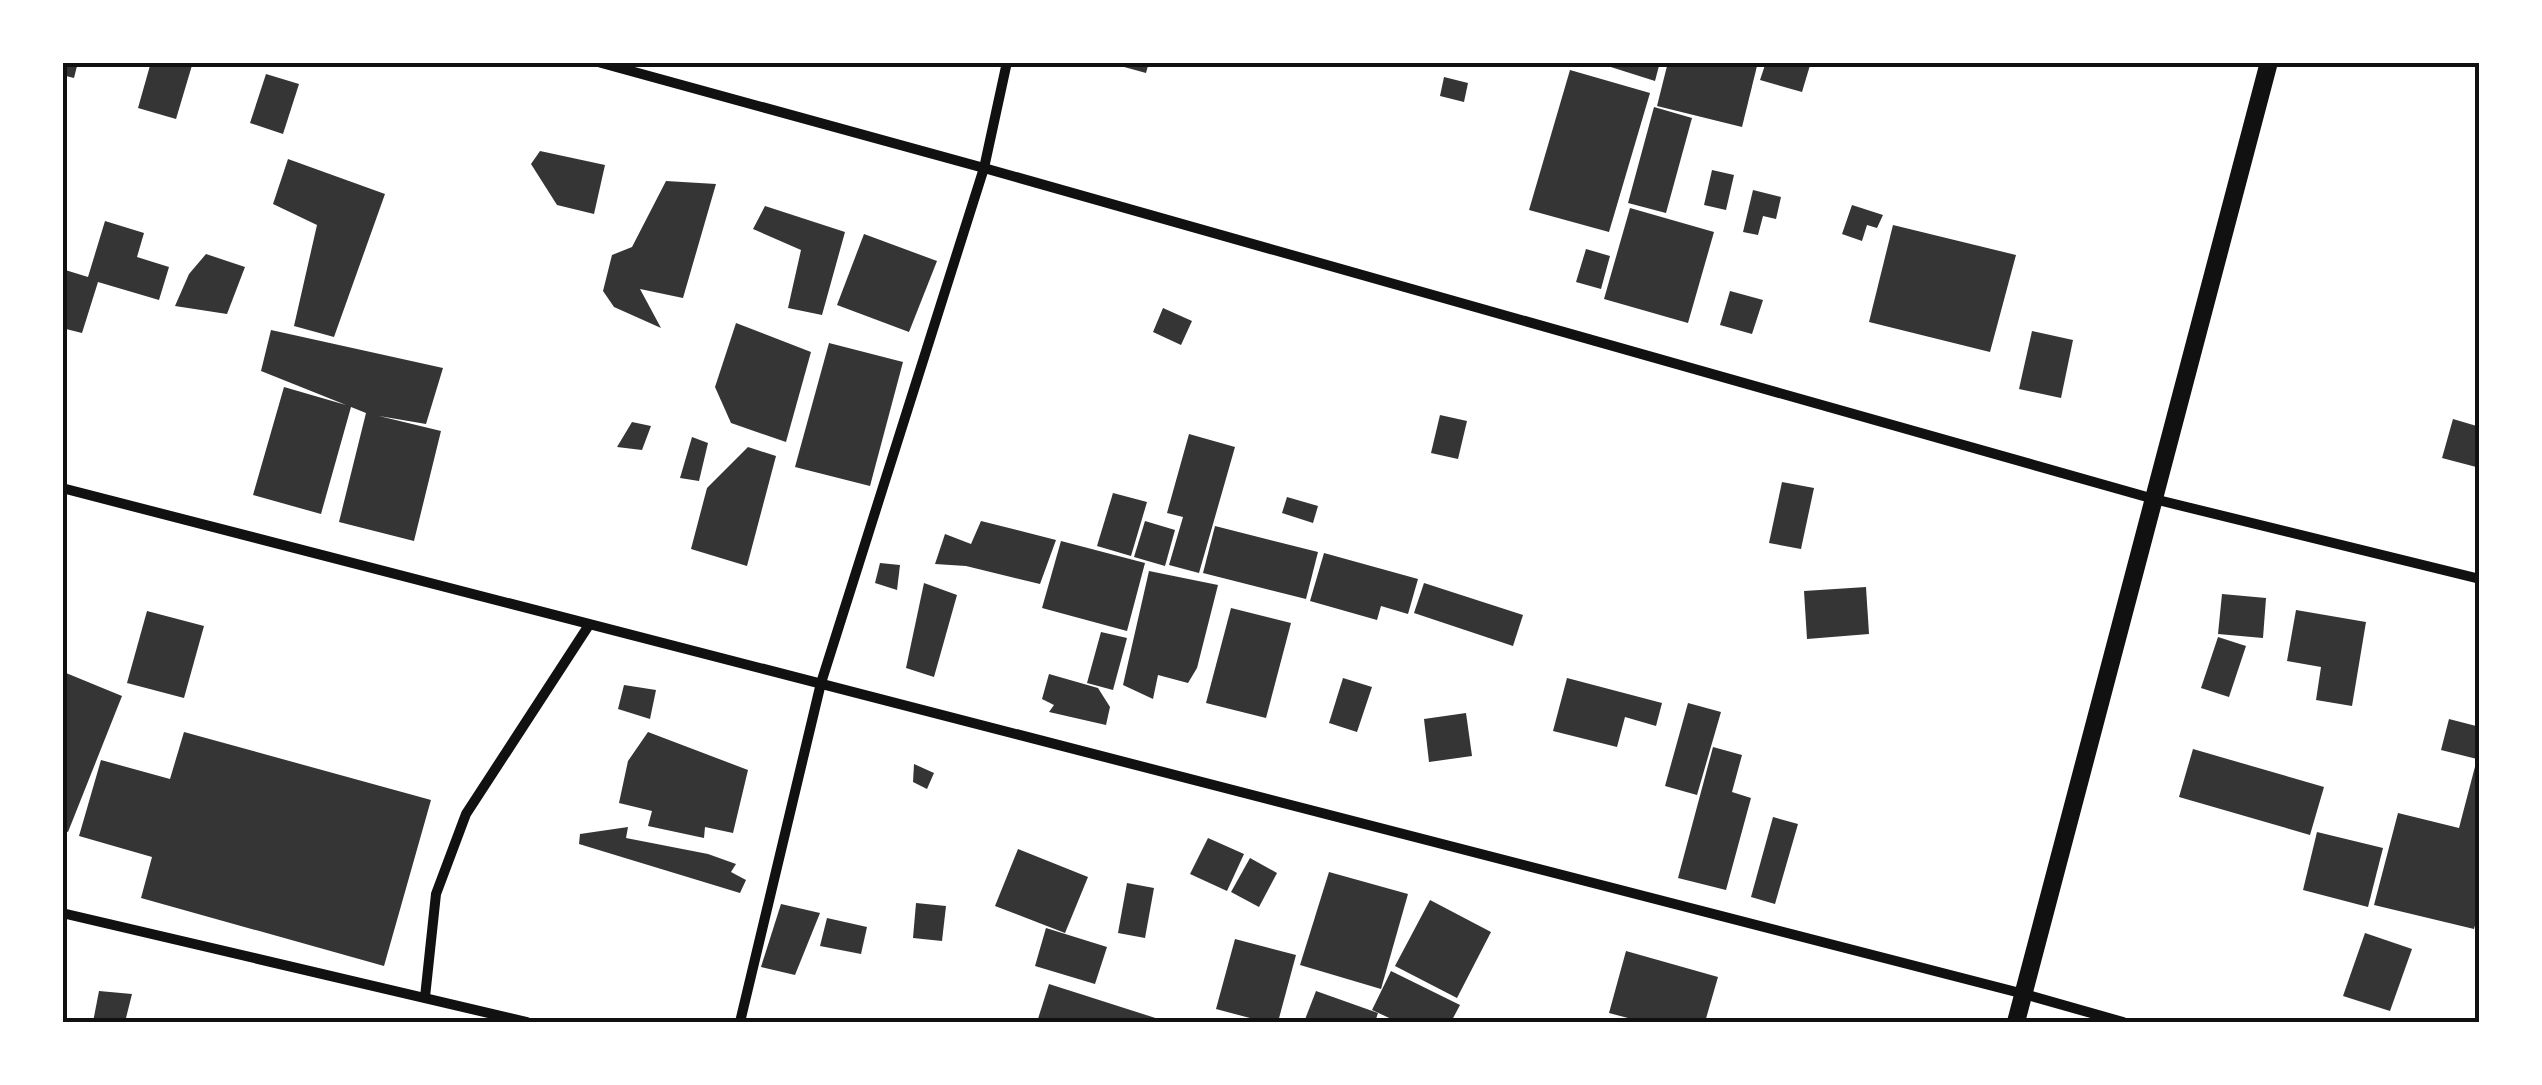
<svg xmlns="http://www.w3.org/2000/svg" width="2542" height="1085" font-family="Raleway,sans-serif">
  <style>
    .building { fill: #353535 }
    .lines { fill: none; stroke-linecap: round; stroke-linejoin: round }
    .minor { stroke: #111; stroke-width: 10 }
    .tertiary { stroke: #111; stroke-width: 18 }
    .neatline { fill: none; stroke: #111; stroke-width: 4 }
  </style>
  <rect width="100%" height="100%" fill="#fff"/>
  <g class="building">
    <path d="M62 62H78L74 78 62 75Z"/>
    <path d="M151 62H193L176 119 138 108Z"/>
    <path d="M1106 62H1149L1146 73Z"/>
    <path d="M1595 62H1660L1655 81Z"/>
    <path d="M1668 62H1758L1742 127 1657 106Z"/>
    <path d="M1766 62H1811L1802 92 1760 80Z"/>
    <path d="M1570 70 1650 93 1609 232 1529 210Z"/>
    <path d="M266 74 299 84 283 134 250 123Z"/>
    <path d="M1444 77 1468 83 1464 102 1440 96Z"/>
    <path d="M1654 107 1692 118 1666 213 1628 203Z"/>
    <path d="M540 151 605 165 594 214 557 205 531 164Z"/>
    <path d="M288 159 385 194 334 337 294 326 317 225 273 204Z"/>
    <path d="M1712 170 1734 175 1726 210 1704 205Z"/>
    <path d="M666 181 716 184 683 298 640 289 661 328 614 307 603 291 612 255 632 247Z"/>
    <path d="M1753 190 1781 197 1776 219 1763 216 1758 235 1743 232Z"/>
    <path d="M1852 205 1883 215 1877 228 1867 225 1862 241 1842 234Z"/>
    <path d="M765 206 845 232 822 315 788 308 801 250 753 229Z"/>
    <path d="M1630 208 1714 232 1688 323 1604 299Z"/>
    <path d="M105 221 144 233 137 257 169 267 159 300 98 282 82 333 62 328V269L88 277Z"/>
    <path d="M1893 225 2016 255 1990 352 1869 322Z"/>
    <path d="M864 234 937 261 909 332 837 305Z"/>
    <path d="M1586 249 1610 256 1601 289 1576 282Z"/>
    <path d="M206 254 245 267 227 314 175 306 189 274Z"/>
    <path d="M1730 291 1763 300 1752 334 1720 325Z"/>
    <path d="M1163 308 1192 321 1181 345 1153 332Z"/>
    <path d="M736 323 811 352 786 442 731 423 715 387Z"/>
    <path d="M271 330 443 368 426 424 379 416 441 431 414 541 339 522 366 413 351 407 321 514 253 495 284 387 346 405 261 371Z"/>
    <path d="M2032 331 2073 340 2061 398 2019 389Z"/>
    <path d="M829 343 903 362 870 486 795 467Z"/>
    <path d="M1440 415 1467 421 1458 459 1431 453Z"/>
    <path d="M2453 419 2480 427V468L2442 458Z"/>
    <path d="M632 422 651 426 642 450 617 447Z"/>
    <path d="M1189 434 1235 447 1199 573 1169 565 1183 517 1167 513Z"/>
    <path d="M692 437 708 443 699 481 680 478Z"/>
    <path d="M748 447 776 456 747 566 691 549 707 488Z"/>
    <path d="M1782 482 1814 488 1801 549 1769 543Z"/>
    <path d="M1113 493 1147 502 1131 556 1097 546Z"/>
    <path d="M1287 497 1318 506 1313 523 1282 513Z"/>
    <path d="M981 521 1056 540 1040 584 966 566 935 564 945 534 971 544Z"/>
    <path d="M1145 521 1175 530 1165 566 1134 557Z"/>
    <path d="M1215 526 1318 552 1306 599 1203 573Z"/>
    <path d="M1061 541 1145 563 1127 631 1042 608Z"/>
    <path d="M1324 553 1418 579 1408 614 1381 606 1377 620 1310 601Z"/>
    <path d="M880 563 900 565 897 590 875 583Z"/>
    <path d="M1149 571 1218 585 1197 668 1188 683 1158 675 1153 699 1123 685Z"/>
    <path d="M924 583 957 595 934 677 906 668Z"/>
    <path d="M1424 583 1523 615 1513 646 1414 613Z"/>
    <path d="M1866 587 1869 634 1807 639 1804 591Z"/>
    <path d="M2222 594 2266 598 2263 638 2218 634Z"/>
    <path d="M1231 608 1291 623 1266 718 1206 703Z"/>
    <path d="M2296 610 2366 622 2352 706 2316 700 2321 667 2287 661Z"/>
    <path d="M147 611 204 626 184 698 127 683Z"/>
    <path d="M1101 632 1127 638 1113 690 1087 683Z"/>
    <path d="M2218 637 2246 646 2229 697 2201 688Z"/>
    <path d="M66 673 122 696 68 832 62 830V681Z"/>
    <path d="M1049 674 1098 688 1110 707 1106 725 1049 712 1054 705 1042 699Z"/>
    <path d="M1343 678 1372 687 1357 732 1329 723Z"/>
    <path d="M1567 678 1662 703 1656 726 1625 717 1617 747 1553 731Z"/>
    <path d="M624 685 656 690 650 719 618 709Z"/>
    <path d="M1688 703 1721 712 1697 795 1665 786Z"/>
    <path d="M1466 713 1472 756 1429 762 1424 719Z"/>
    <path d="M2449 719 2480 727V908L2474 929 2374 905 2398 813 2459 828 2477 759 2441 750Z"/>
    <path d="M184 732 431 800 384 966 141 898 152 857 79 836 101 760 170 779Z"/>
    <path d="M648 732 748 770 733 833 705 827 704 838 648 826 652 811 619 803 628 761Z"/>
    <path d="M1713 747 1742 755 1732 792 1751 798 1726 890 1678 878Z"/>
    <path d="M2193 749 2324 787 2310 835 2179 797Z"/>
    <path d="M914 764 934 773 927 789 913 782Z"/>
    <path d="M1773 817 1798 824 1775 904 1751 897Z"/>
    <path d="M628 827 626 838 708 854 736 864 731 872 746 880 740 893 579 844 580 834Z"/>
    <path d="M2317 832 2383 848 2368 907 2303 890Z"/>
    <path d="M1208 838 1244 854 1227 891 1190 874Z"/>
    <path d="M1018 849 1088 877 1065 933 995 906Z"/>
    <path d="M1250 858 1277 873 1259 907 1231 892Z"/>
    <path d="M1329 872 1408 894 1381 989 1300 965Z"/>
    <path d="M1127 883 1154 888 1145 938 1118 933Z"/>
    <path d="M1430 900 1491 932 1457 998 1395 966Z"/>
    <path d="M916 903 946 906 942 941 913 938Z"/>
    <path d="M781 904 820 913 795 975 761 967Z"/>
    <path d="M827 918 867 927 861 954 820 946Z"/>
    <path d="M1046 928 1107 947 1095 984 1035 966Z"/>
    <path d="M2365 933 2412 949 2390 1011 2343 996Z"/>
    <path d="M1235 939 1296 955 1278 1022H1265L1216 1009Z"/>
    <path d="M1626 951 1718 977 1705 1022H1643L1609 1013Z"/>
    <path d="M1391 971 1460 1005 1451 1022H1398L1372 1010Z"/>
    <path d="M1049 984 1168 1022H1037Z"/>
    <path d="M99 991 132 994 125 1022H93Z"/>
    <path d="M1316 991 1378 1013 1375 1022H1304Z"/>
  </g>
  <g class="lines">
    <g class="minor">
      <path d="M598 62 984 168 2154 499 2480 579"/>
      <path d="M62 488 2024 994 2123 1022"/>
      <path d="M62 913 527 1022"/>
      <path d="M425 997 436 894 466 814 589 625"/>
      <path d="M740 1022 821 683 984 168 1007 62"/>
    </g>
    <path class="tertiary" d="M2016 1022 2269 62"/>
  </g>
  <rect width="2542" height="1085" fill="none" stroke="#ffffff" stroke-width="130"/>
  <rect x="65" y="65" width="2412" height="955" class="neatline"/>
</svg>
